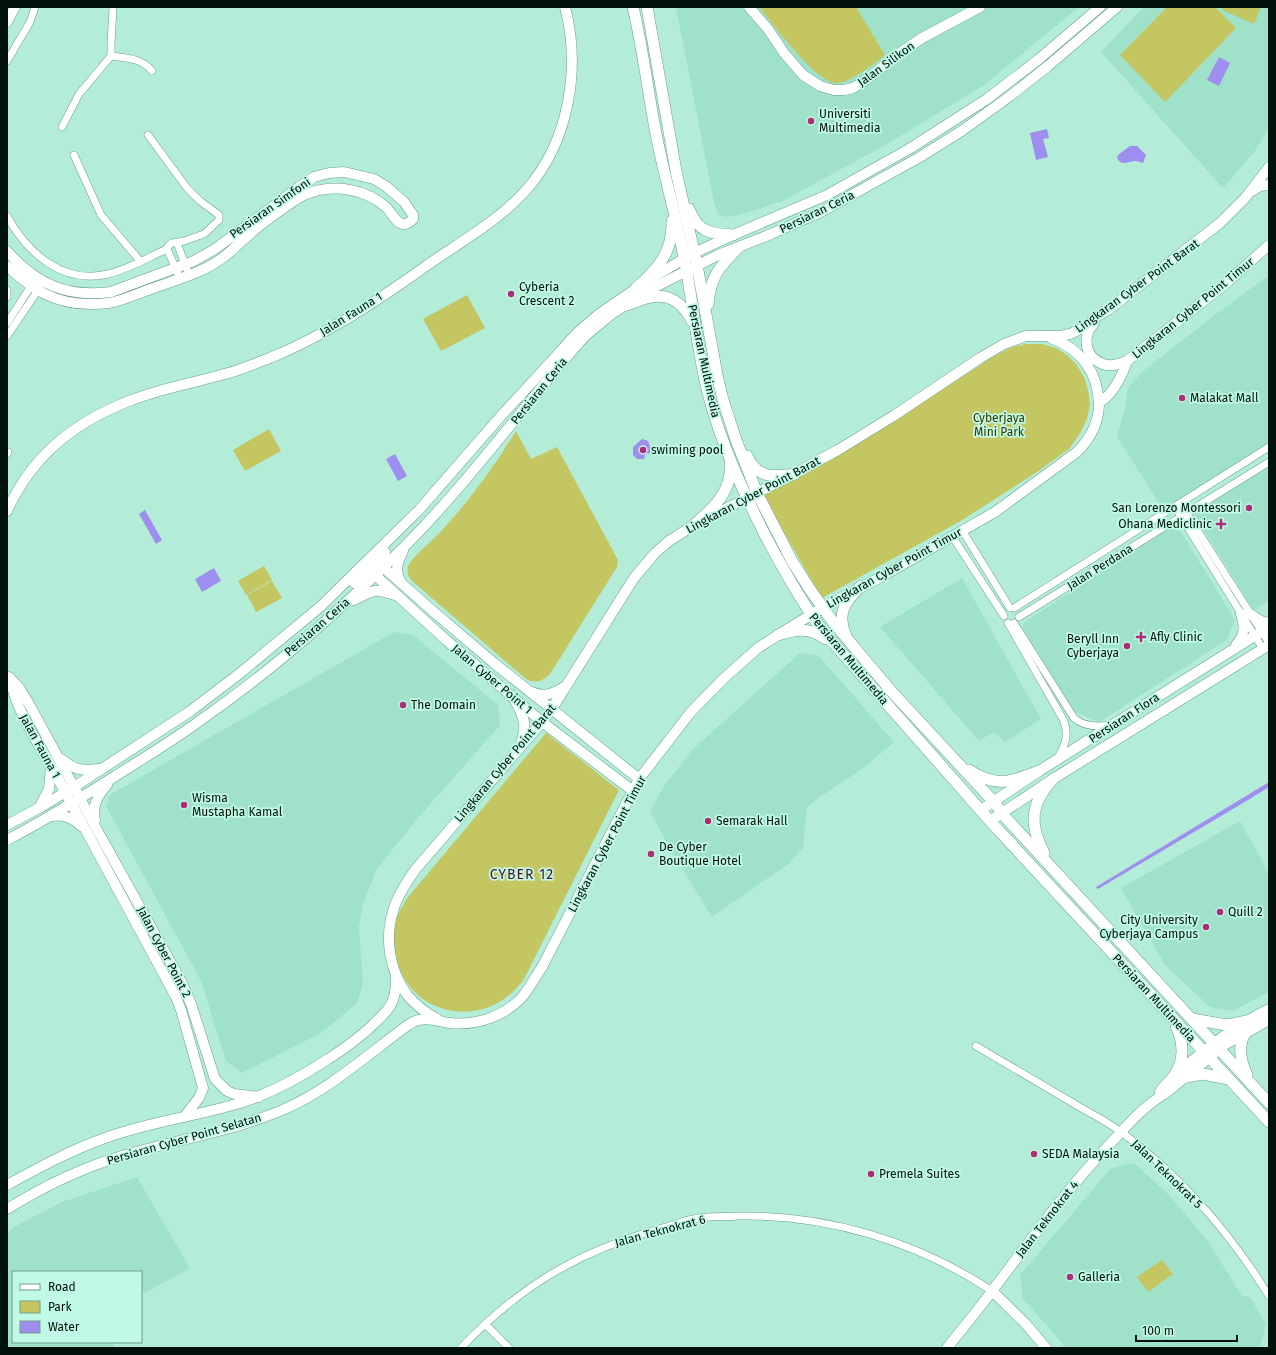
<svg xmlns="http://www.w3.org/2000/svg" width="1276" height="1355" font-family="'Fira Sans',sans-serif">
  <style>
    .built { fill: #9fe2c9 }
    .green { fill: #c4c662 }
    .water { fill: #9e8eef }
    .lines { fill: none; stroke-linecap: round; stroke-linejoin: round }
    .street-casing { stroke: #68a08c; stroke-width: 8 }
    .secondary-casing { stroke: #68a08c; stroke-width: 11 }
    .primary-casing { stroke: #68a08c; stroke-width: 12 }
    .street { stroke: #fff; stroke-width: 7 }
    .secondary { stroke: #fff; stroke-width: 10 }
    .primary { stroke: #fff; stroke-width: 11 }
    .poi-dot { fill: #ae2c77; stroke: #c0fae5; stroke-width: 1.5 }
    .labels { text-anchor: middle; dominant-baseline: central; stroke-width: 3.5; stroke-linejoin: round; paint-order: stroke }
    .street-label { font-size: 12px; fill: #00110a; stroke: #c0fae5 }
    .poi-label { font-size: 12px; fill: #00110a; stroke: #c0fae5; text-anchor: start }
    .park-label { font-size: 12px; fill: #353502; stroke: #c0fae5 }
    .quarter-label { font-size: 14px; letter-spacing: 1px; fill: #4f1034; stroke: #c0fae5 }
  </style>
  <rect width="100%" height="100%" fill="#b3edd7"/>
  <g class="built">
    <path d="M676 7H1079L984 85 889 143 783 201 746 213 735 216 726 217 718 214 714 202Z"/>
    <path d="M1144 7H1269V128L1255 151 1223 188 1101 52Z"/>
    <path d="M1269 275V445L1163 510 1117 436 1125 409 1128 388 1143 371 1216 314Z"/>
    <path d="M1269 462V601L1256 609 1252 608 1192 511Z"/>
    <path d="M1169 528 1176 529 1181 532 1235 620 1227 640 1099 722 1074 711 1023 628V624L1026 621Z"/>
    <path d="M962 578 1041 719 1005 742 995 733H992L979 741 880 627Z"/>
    <path d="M394 632 413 635 498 705 500 725 419 817 376 870 363 905 359 927 363 983 357 1003 321 1033 242 1073 226 1061 201 981 106 806 111 794Z"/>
    <path d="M800 653 819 656 894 742 865 767 818 798 807 807 803 848 788 864 712 917 670 849 650 811 664 786 692 750Z"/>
    <path d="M1240 821 1269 873V992L1233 1011 1210 1007 1165 965 1121 888Z"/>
    <path d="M1134 1163 1170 1196 1209 1243 1242 1296 1250 1297 1266 1324 1260 1348H1065L1052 1331 1023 1299 1020 1275 1111 1168Z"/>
    <path d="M137 1177 190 1268 141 1295V1272H13V1342H113L116 1348H7V1234L14 1227 62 1202Z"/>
  </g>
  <g class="green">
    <path d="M759 7H856L885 55C874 64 849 84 835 83 815 81 772 23 759 7Z"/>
    <path d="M1167 7H1215L1236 28 1165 102 1120 55Z"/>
    <path d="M1223 7H1261L1254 24 1222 10Z"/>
    <path d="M467 295 485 328 441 351 423 319Z"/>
    <path d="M1026 344H1042L1056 348 1067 355 1076 364 1084 377 1088 390 1090 404 1087 419 1079 435 1069 449 1037 472 964 519 822 598 786 536 764 495 809 472 877 432 994 356 1012 347Z"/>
    <path d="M269 429 281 451 245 471 233 450Z"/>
    <path d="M516 431 531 459 557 447 618 560 617 567 550 674C543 681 535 684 526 679L412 581C408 576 406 571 409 564 416 553 434 540 443 529 471 499 494 466 516 431Z"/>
    <path d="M264 566 272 580 246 595 238 581Z"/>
    <path d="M272 581 282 598 256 612 247 595Z"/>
    <path d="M546 733 619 790 524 979C489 1030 411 1020 396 958 394 948 392 938 394 928 396 916 402 907 408 897Z"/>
    <path d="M1162 1260 1173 1274 1148 1292 1137 1277Z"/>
  </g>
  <g class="water">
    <path d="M1219 57 1230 63 1219 86 1207 80Z"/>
    <path d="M1047 129 1049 138 1043 139 1048 157 1036 160 1030 133Z"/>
    <path d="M1130 146H1137L1146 155 1143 163C1141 163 1138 161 1136 161 1128 161 1122 167 1117 158L1118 155Z"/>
    <path d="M642 439 648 441 650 447H653L655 453 652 455 647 453 645 455 644 459H637L633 455V447Z"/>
    <path d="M395 454 407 476 398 481 386 459Z"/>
    <path d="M145 510 162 540 156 544 139 514Z"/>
    <path d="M214 568 221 581 202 592 195 579Z"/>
    <path d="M1269 782V787L1248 800 1098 889 1096 887Z"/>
  </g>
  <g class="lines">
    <g class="street-casing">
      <g id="street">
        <path d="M111 56C126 58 142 58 152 71"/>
        <path d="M7 61 30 22 35 7"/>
        <path d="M62 127 79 94 111 56V44L113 7"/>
        <path d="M74 155 101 215 141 262"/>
        <path d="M7 216C27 253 63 285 108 274 129 269 147 258 167 249L169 245 172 243 184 241 204 234 219 220V215L200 201 187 188 148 135"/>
        <path d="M177 243 189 275"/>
        <path d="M167 249 180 278"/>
        <path d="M7 290V297"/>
        <path d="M7 323 33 283"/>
        <path d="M7 336 40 287"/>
        <path d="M7 454 8 452"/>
        <path d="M1180 503 1269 643"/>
        <path d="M1175 507 1263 649"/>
        <path d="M962 530 1010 608"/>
        <path d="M952 536 1004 616"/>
        <path d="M1014 608 1269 447"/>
        <path d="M1019 617 1269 462"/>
        <path d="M1008 623 1064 721C1069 736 1065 746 1057 759"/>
        <path d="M1014 623 1074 718C1084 727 1097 727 1110 725"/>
        <path d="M976 1046C1010 1066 1044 1086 1078 1106 1095 1116 1114 1125 1129 1138 1185 1181 1232 1236 1269 1296"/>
        <path d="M485 1324 509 1348"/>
        <path d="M461 1348C518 1288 575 1253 655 1230 667 1227 680 1222 693 1219 707 1216 723 1217 738 1216 827 1214 918 1242 992 1291"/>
      </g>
    </g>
    <g class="secondary-casing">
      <g id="secondary">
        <path d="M749 7 768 29 784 53 803 75 820 86 834 90H844L853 88 866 80 897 55 922 38 980 7"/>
        <path d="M7 22 15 7"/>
        <path d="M1252 191 1260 186 1269 185"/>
        <path d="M7 251C36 284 67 298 111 292L194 261 215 249 299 187 314 177 329 173 344 172 374 179 387 187 404 202 413 215V219C409 223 405 226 400 223 394 220 391 212 386 207 365 189 336 184 309 193 302 195 295 200 288 205 275 214 262 223 250 234 241 241 234 249 225 256 206 271 182 278 159 286 144 291 129 298 114 302 106 304 98 304 90 304 54 304 32 289 7 266"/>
        <path d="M1094 323C1082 336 1084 357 1103 364 1111 367 1119 364 1127 361"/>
        <path d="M1051 338C1081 350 1097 370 1099 403"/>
        <path d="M7 511C32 456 73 423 129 401 163 387 200 382 235 371 247 367 259 362 270 358 326 335 377 301 426 266 460 242 499 221 527 189 569 141 581 68 565 7"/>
        <path d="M385 552 373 568 375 575 446 640 542 722 633 791"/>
        <path d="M400 580C394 570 398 561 403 551"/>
        <path d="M354 583C362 576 371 565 383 567L435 613 494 663 639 779"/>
        <path d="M354 600C376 590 371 588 395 595"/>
        <path d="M1250 614 1261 621 1269 623"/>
        <path d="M1236 645C1245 635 1245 626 1241 614"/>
        <path d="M9 677 20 689 28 702 96 828 182 983 191 1004 215 1079 227 1091 234 1094 259 1097"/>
        <path d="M10 679C17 711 35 738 51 766L176 997 181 1010 203 1088 199 1098 184 1117"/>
        <path d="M532 692C545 698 554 693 566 686"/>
        <path d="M515 701C521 711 526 721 524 732 523 736 521 740 521 745"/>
        <path d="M61 759C75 770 81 771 99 769"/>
        <path d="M39 808 49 789 51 767"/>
        <path d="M981 810 1039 771 1269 627"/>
        <path d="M52 816C63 814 73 818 81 826"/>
        <path d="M95 821C92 806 97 796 107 785"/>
        <path d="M990 821 1053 779 1269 645"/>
        <path d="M7 825 39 808 74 787 189 712 239 674 320 607 419 510 500 417 559 353 577 333 599 314 650 279 694 253 733 235 827 195 909 149 987 99 1039 59 1100 7"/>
        <path d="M7 840C45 820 81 798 117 775 147 756 177 738 205 717 278 666 345 606 408 543 472 478 525 404 585 336L613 313 649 290 718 255 771 234 821 212 920 157 963 130 1010 96 1048 66 1117 7"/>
        <path d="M437 1019C426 1013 416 1005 408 996 389 971 384 937 394 908 398 894 407 882 415 870L542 722 551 710 634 578 655 553 669 541 694 525 788 477 838 450 895 415 980 358 1004 344 1026 336H1060L1070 334 1085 327 1096 317 1108 310 1220 223 1245 198 1269 167"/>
        <path d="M1160 1092C1165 1083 1174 1077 1181 1070 1210 1045 1235 1026 1269 1009"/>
        <path d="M7 1185C38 1168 71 1150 105 1138 143 1124 183 1118 222 1108 260 1099 295 1081 328 1059 341 1051 353 1042 365 1032 384 1014 397 1007 396 978"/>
        <path d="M7 1209C41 1188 84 1167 122 1156 175 1140 229 1132 280 1111 328 1091 367 1055 408 1025 412 1023 416 1020 419 1020 430 1017 440 1022 450 1023 477 1026 505 1016 523 996 530 987 536 976 542 967L639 779 690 713 723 679 758 648 778 635 822 608 881 577 995 512 1077 452C1091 438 1099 423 1099 403 1113 394 1122 376 1127 361L1224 285 1269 245"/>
        <path d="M992 1291 1025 1323 1046 1348"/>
        <path d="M947 1348C962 1329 978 1310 992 1291 1030 1241 1065 1191 1108 1146 1126 1127 1143 1106 1166 1093L1226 1044 1269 1020"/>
      </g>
    </g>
    <g class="primary-casing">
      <g id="primary">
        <path d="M633 7C643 49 648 92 656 134 665 180 679 226 687 273 694 313 698 354 708 393 721 444 743 491 766 537 783 569 801 601 822 630L990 821 1269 1122"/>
        <path d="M647 7 676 171 697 265 717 375 723 400 736 440 757 493 792 561 809 588 833 622 892 692 993 801 1005 817 1269 1103"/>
        <path d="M689 209C698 232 710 234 733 235"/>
        <path d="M636 288C658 269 673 252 672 221"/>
        <path d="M708 304C710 277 720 266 739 247"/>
        <path d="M623 306C632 304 639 300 647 298 668 292 683 303 692 321"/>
        <path d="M747 456C758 479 773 477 795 474"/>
        <path d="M694 525C713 508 733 491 730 463"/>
        <path d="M778 635C797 629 809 627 826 639"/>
        <path d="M846 636C836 614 845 601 861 586"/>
        <path d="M969 770C996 788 1011 782 1039 771"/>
        <path d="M1044 853C1029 824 1030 804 1053 779"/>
        <path d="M1192 1019 1227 1025 1247 1021"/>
        <path d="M1246 1032C1237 1045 1241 1062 1247 1075"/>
        <path d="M1173 1077C1185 1062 1184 1043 1176 1026"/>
        <path d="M1186 1077 1203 1074 1229 1079"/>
      </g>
    </g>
    <use href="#street" class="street"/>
    <use href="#secondary" class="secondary"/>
    <use href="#primary" class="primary"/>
  </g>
  <g class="poi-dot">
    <circle cx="811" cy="121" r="4"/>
    <circle cx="511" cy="294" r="4"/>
    <circle cx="1182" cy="398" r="4"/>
    <circle cx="643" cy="450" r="4"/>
    <circle cx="1249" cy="508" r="4"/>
    <path d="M1219 518h4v4h4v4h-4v4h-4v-4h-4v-4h4z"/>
    <path d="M1139 631h4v4h4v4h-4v4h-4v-4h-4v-4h4z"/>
    <circle cx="1127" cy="646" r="4"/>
    <circle cx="403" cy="705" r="4"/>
    <circle cx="184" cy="805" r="4"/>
    <circle cx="708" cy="821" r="4"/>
    <circle cx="651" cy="854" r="4"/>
    <circle cx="1220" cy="912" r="4"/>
    <circle cx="1206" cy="927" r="4"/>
    <circle cx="1034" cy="1154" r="4"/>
    <circle cx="871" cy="1174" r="4"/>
    <circle cx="1070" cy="1277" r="4"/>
  </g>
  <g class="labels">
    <g class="street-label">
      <text transform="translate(886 64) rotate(-36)">Jalan Silikon</text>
      <text transform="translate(270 208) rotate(-35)">Persiaran Simfoni</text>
      <text transform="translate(817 212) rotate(-26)">Persiaran Ceria</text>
      <text transform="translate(1137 286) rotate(-36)">Lingkaran Cyber Point Barat</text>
      <text transform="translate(1193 308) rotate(-39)">Lingkaran Cyber Point Timur</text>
      <text transform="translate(351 314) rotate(-32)">Jalan Fauna 1</text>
      <text transform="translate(704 361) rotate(78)">Persiaran Multimedia</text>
      <text transform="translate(539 391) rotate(-51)">Persiaran Ceria</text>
      <text transform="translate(753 495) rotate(-28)">Lingkaran Cyber Point Barat</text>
      <text transform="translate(1100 567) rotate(-32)">Jalan Perdana</text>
      <text transform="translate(894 568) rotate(-29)">Lingkaran Cyber Point Timur</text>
      <text transform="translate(317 627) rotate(-41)">Persiaran Ceria</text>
      <text transform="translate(849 659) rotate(50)">Persiaran Multimedia</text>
      <text transform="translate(492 679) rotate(40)">Jalan Cyber Point 1</text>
      <text transform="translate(1124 718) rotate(-33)">Persiaran Flora</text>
      <text transform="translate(40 746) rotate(61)">Jalan Fauna 1</text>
      <text transform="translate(505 763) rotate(-50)">Lingkaran Cyber Point Barat</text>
      <text transform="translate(607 844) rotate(-62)">Lingkaran Cyber Point Timur</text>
      <text transform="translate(164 952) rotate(62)">Jalan Cyber Point 2</text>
      <text transform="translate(1154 998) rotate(47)">Persiaran Multimedia</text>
      <text transform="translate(184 1139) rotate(-16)">Persiaran Cyber Point Selatan</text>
      <text transform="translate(1167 1174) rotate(44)">Jalan Teknokrat 5</text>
      <text transform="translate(1047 1219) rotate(-52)">Jalan Teknokrat 4</text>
      <text transform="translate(660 1231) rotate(-15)">Jalan Teknokrat 6</text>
    </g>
    <g class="poi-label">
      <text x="819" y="114">Universiti<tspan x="819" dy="14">Multimedia</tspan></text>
      <text x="519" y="287">Cyberia<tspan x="519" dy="14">Crescent 2</tspan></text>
      <text x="1190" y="398">Malakat Mall</text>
      <text x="651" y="450">swiming pool</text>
      <text x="1241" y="508" text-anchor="end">San Lorenzo Montessori</text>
      <text x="1212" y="524" text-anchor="end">Ohana Mediclinic</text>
      <text x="1150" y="637">Afly Clinic</text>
      <text x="1119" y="639" text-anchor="end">Beryll Inn<tspan x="1119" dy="14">Cyberjaya</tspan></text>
      <text x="411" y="705">The Domain</text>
      <text x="192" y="798">Wisma<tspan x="192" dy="14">Mustapha Kamal</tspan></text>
      <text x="716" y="821">Semarak Hall</text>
      <text x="659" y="847">De Cyber<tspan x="659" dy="14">Boutique Hotel</tspan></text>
      <text x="1228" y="912">Quill 2</text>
      <text x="1198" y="920" text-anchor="end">City University<tspan x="1198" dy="14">Cyberjaya Campus</tspan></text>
      <text x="1042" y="1154">SEDA Malaysia</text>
      <text x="879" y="1174">Premela Suites</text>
      <text x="1078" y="1277">Galleria</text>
    </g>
    <g class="park-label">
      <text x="999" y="418">Cyberjaya<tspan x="999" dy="14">Mini Park</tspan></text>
    </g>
    <g class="quarter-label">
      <text x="522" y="874">CYBER 12</text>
    </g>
  </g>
  <rect width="1276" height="1355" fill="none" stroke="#00110a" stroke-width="16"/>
  <rect x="12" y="1271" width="130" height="72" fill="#c0fae5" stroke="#739d8d"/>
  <rect x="20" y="1284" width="20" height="6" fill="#ffffff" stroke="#739d8d"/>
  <text x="48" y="1291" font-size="12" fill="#00110a">Road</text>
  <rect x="20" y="1301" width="20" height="12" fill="#c4c662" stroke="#739d8d"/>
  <text x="48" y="1311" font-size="12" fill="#00110a">Park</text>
  <rect x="20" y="1321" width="20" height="12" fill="#9e8eef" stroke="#739d8d"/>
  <text x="48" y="1331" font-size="12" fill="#00110a">Water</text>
  <path d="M1136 1335v6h101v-6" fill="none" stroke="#00110a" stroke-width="2"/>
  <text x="1142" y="1335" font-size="12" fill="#00110a" stroke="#c0fae5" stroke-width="3" paint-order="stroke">100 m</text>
</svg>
